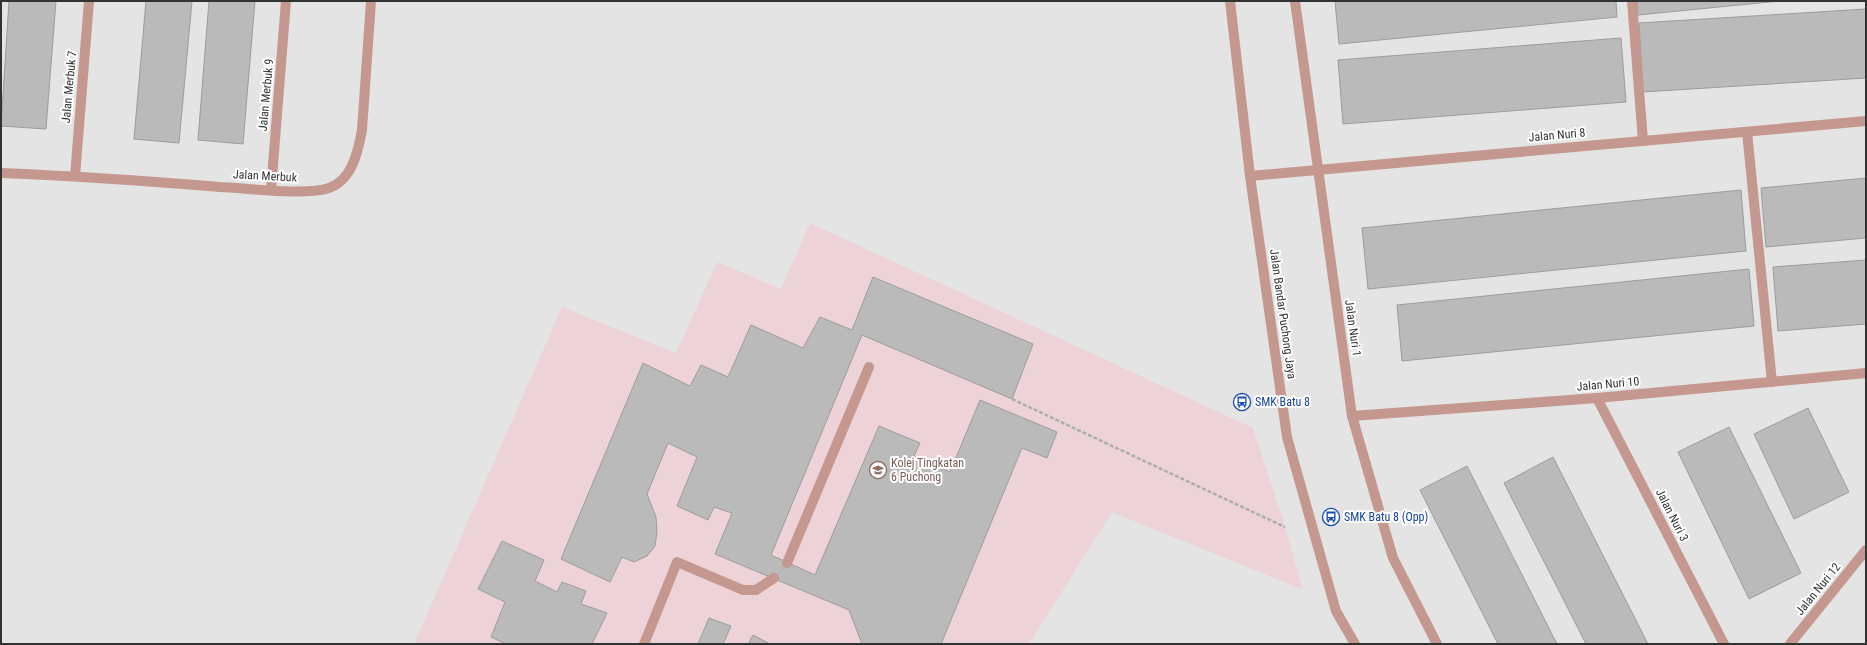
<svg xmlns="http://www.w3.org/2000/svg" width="1867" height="645" font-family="'Roboto Condensed',sans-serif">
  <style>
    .education { fill: #edd3d7 }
    .building { fill: #bababb; stroke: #9c9c9d }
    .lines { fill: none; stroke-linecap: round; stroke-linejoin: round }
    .path { stroke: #acadad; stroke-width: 2.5; stroke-dasharray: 4 2; stroke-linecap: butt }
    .lane { stroke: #c4988e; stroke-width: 10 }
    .street { stroke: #c4988e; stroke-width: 10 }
    .labels { text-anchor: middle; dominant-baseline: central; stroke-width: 4; stroke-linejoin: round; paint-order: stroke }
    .street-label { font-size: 12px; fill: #313232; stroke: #fff }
    .transit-label { font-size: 12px; fill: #164399; stroke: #fff; text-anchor: start }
    .education-label { font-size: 12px; fill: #785e54; stroke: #fff; text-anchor: start }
  </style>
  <rect width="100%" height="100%" fill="#e4e4e5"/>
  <path class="education" d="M810 223 1253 428 1285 527 1303 590 1112 512 1029 644H414L562 307 676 353 717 262 781 289Z"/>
  <g class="building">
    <path d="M9 1H56L46 129 1 126Z"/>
    <path d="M146 1H192L179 143 134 139Z"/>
    <path d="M209 1H255L243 144 198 140Z"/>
    <path d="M1335 1H1616L1617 17 1339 44Z"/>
    <path d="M1637 1H1780L1638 15Z"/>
    <path d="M1866 9V78L1643 92 1639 23Z"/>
    <path d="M1621 38 1626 102 1343 124 1338 60Z"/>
    <path d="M1866 178V238L1766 247 1761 188Z"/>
    <path d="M1741 190 1746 251 1368 289 1362 228Z"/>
    <path d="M1866 260V324L1778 331 1773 267Z"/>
    <path d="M1749 269 1754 326 1402 361 1397 305Z"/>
    <path d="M873 277 1033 344 1012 399 862 335 771 555 815 575 879 426 920 443 914 456 950 472 980 400 1057 432 1047 458 1022 448 941 644H862L849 610 715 554 732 513 714 507 708 520 677 506 697 457 668 443 647 494 656 517 657 532 655 546 647 556 634 562 622 557 610 582 561 559 643 363 690 386 701 365 728 377 751 325 803 348 820 317 852 330Z"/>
    <path d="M1808 408 1849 492 1794 519 1754 434Z"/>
    <path d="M1729 427 1801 573 1749 599 1678 452Z"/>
    <path d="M1553 457 1648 644H1586L1504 483Z"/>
    <path d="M1467 466 1557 644H1498L1420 490Z"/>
    <path d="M502 541 544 560 535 581 557 592 562 582 586 591 581 604 607 613 592 644H506L491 637 505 602 478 589Z"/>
    <path d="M709 618 731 626 723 644H698Z"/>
    <path d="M753 635 770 644H748Z"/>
  </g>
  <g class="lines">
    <path class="path" d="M1012 399 1285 527"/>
    <g class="lane">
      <path d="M1632 1 1643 141"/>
      <path d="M1747 132 1772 382"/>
      <path d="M787 563 869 367"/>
      <path d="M644 644 677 562 743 590H756L774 578"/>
    </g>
    <g class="street">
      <path d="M1230 1 1250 176 1287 437 1336 611 1355 644"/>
      <path d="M1295 1 1352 416 1393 558 1437 644"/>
      <path d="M1 173C74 176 147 181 220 187 247 188 305 196 329 188 352 180 358 152 362 130L371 1"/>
      <path d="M75 176 89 1"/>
      <path d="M1250 176 1866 121"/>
      <path d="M271 190 286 1"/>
      <path d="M1597 398 1724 644"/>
      <path d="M1352 416 1597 398 1866 373"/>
      <path d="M1790 644 1866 550"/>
    </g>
  </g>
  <defs>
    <g id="bus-ring" transform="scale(0.9)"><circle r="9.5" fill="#fff" stroke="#1a4fb4" stroke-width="1.5"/><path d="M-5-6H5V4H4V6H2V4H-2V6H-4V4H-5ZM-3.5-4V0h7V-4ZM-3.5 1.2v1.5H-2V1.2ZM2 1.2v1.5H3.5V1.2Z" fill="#1a4fb4"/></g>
    <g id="university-ring" transform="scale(0.9)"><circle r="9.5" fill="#fff" stroke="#8d6e63" stroke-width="1.5"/><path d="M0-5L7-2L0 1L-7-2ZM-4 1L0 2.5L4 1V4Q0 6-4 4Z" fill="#8d6e63"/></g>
  </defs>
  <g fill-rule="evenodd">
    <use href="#bus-ring" x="1242" y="402"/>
    <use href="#university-ring" x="878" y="470"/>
    <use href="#bus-ring" x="1331" y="517"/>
  </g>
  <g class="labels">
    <g class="street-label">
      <text transform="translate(69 87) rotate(-85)">Jalan Merbuk 7</text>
      <text transform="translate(266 95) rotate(-85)">Jalan Merbuk 9</text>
      <text transform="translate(1557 135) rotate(-5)">Jalan Nuri 8</text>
      <text transform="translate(265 176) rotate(3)">Jalan Merbuk</text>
      <text transform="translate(1283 314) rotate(82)">Jalan Bandar Puchong Jaya</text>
      <text transform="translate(1353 328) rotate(82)">Jalan Nuri 1</text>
      <text transform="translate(1608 384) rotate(-5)">Jalan Nuri 10</text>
      <text transform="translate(1672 515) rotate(63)">Jalan Nuri 3</text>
      <text transform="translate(1818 589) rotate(-51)">Jalan Nuri 12</text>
    </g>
    <g class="transit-label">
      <text x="1255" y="402">SMK Batu 8</text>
      <text x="1344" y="517">SMK Batu 8 (Opp)</text>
    </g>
    <g class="education-label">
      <text x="891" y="463">Kolej Tingkatan<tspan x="891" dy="14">6 Puchong</tspan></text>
    </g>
  </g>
  <rect width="1867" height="645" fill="none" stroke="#313232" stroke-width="4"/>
</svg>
